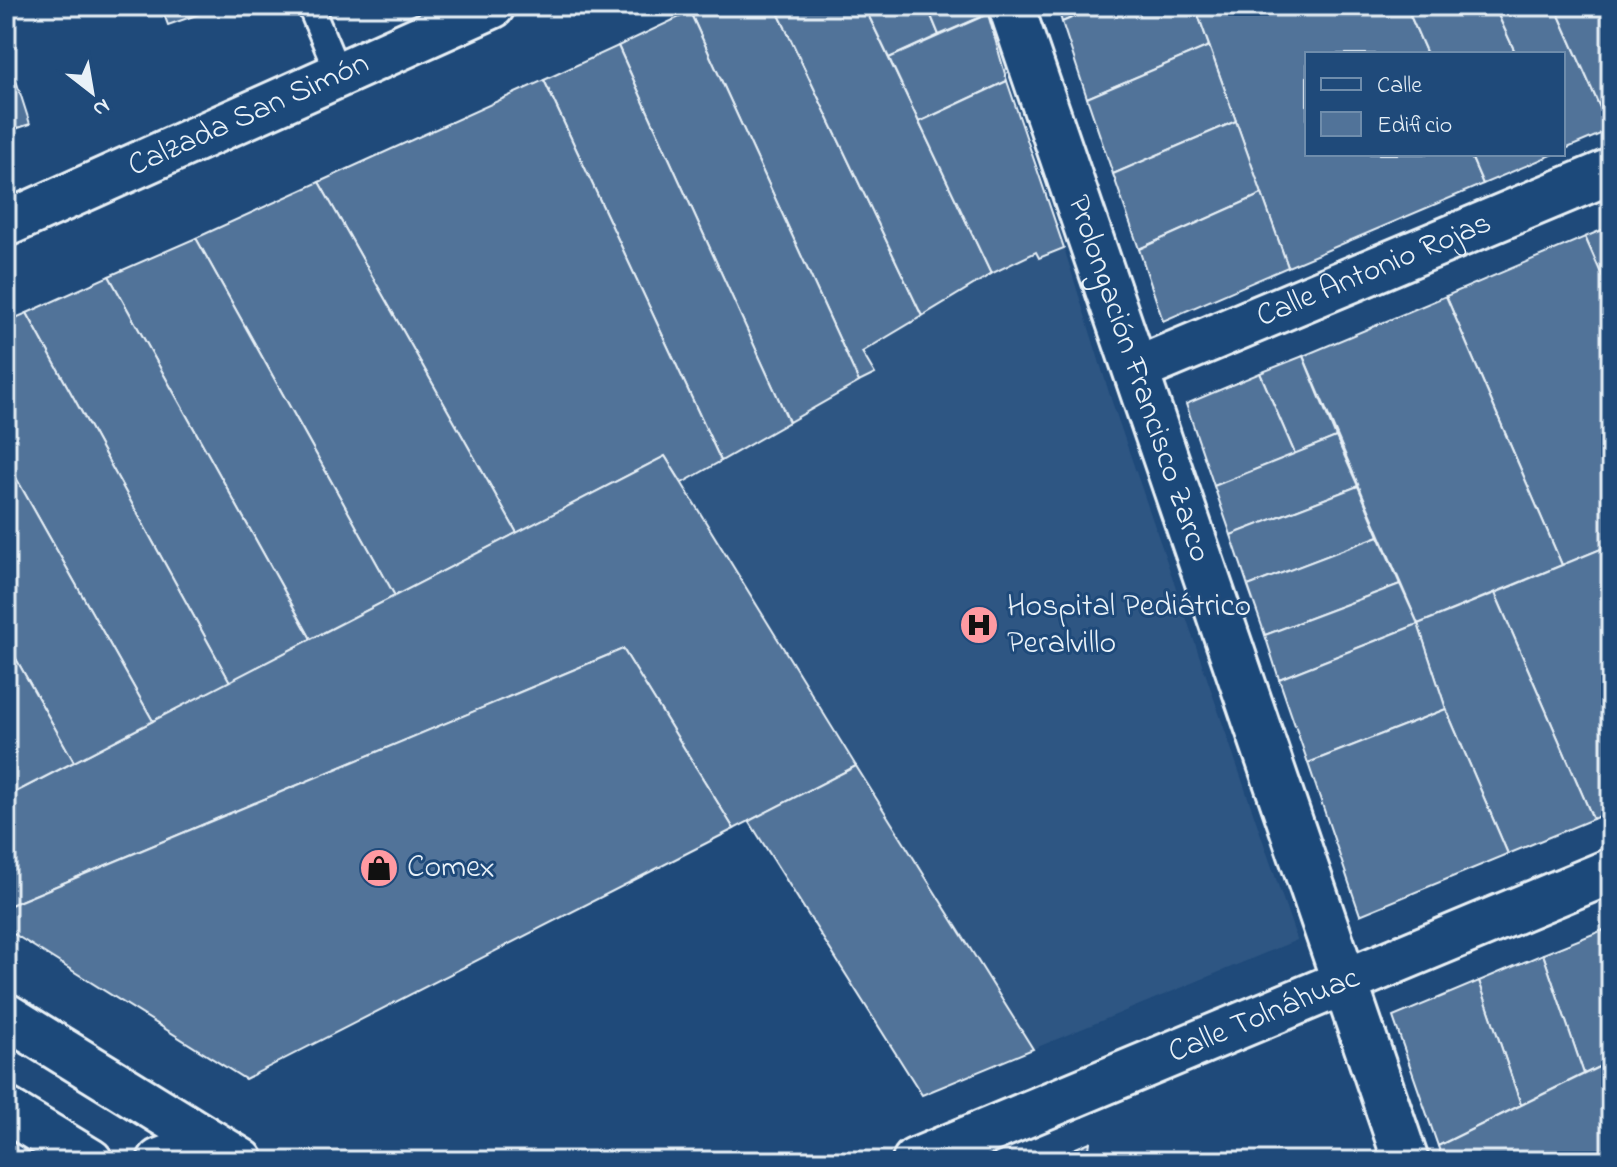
<svg xmlns="http://www.w3.org/2000/svg" width="1617" height="1167" font-family="'Indie Flower',sans-serif">
  <style>
    .built { fill: #2e5683 }
    .building { fill: #517399; stroke: #e8f1f8; stroke-width: 2 }
    .lines { fill: none; stroke-linecap: round; stroke-linejoin: round }
    .service-casing { stroke: #e8f1f8; stroke-width: 30 }
    .minor-casing { stroke: #e8f1f8; stroke-width: 50 }
    .tertiary-casing { stroke: #e8f1f8; stroke-width: 50 }
    .service { stroke: #1f4a7a; stroke-width: 24 }
    .minor { stroke: #1f4a7a; stroke-width: 44 }
    .tertiary { stroke: #1f4a7a; stroke-width: 44 }
    .labels { text-anchor: middle; dominant-baseline: central; stroke-width: 6; stroke-linejoin: round; paint-order: stroke }
    .street-label { font-size: 32px; fill: #e8f1f8; stroke: #1f4a7a }
    .poi-label { font-size: 32px; fill: #e8f1f8; stroke: #1f4a7a; text-anchor: start }
  </style>
  <rect width="100%" height="100%" fill="#1f4a7a"/>
  <filter id="ink" filterUnits="userSpaceOnUse"><feTurbulence type="fractalNoise" baseFrequency=".0125" numOctaves="2"/><feDisplacementMap in="SourceGraphic" scale="16" xChannelSelector="R" yChannelSelector="G"/><feConvolveMatrix kernelMatrix="1 2 1 2 8 2 1 2 1" color-interpolation-filters="sRGB"/></filter>
  <g filter="url(#ink)">
    <path class="built" d="M1064 248 1111 399 1297 940 1033 1049 682 483 874 374 862 352 991 274 1036 252 1039 258Z"/>
    <g class="building">
      <path d="M161 6H222L168 25Z"/>
      <path d="M704 6H775L922 316 862 352 875 374 859 382 690 12Z"/>
      <path d="M775 6H864L991 274 922 316Z"/>
      <path d="M864 6H927L939 35 889 58Z"/>
      <path d="M927 6H985L988 14 939 35Z"/>
      <path d="M1057 6H1100L1062 22Z"/>
      <path d="M1100 6H1195L1209 46 1087 98 1062 22Z"/>
      <path d="M1195 6H1406L1427 54H1307V154H1470L1483 184 1288 267Z"/>
      <path d="M1406 6H1494L1516 54H1427Z"/>
      <path d="M1494 6H1555L1610 130 1563 150V54H1516Z"/>
      <path d="M1555 6H1611V129L1610 130Z"/>
      <path d="M690 12 859 382 789 422 618 46Z"/>
      <path d="M988 14 1007 81 919 122 889 58Z"/>
      <path d="M618 46 789 422 721 461 544 80Z"/>
      <path d="M1209 46 1236 121 1113 174 1087 98Z"/>
      <path d="M14 74 30 124 6 132V76Z"/>
      <path d="M544 80 721 461 682 483 665 456 517 533 319 182Z"/>
      <path d="M1007 81 1064 248 1039 258 1036 252 991 274 919 122Z"/>
      <path d="M1236 121 1262 194 1139 249 1113 174Z"/>
      <path d="M1470 154H1554L1483 184Z"/>
      <path d="M319 182 517 533 395 596 196 238Z"/>
      <path d="M1262 194 1288 267 1163 321 1139 249Z"/>
      <path d="M1611 226V296L1585 237Z"/>
      <path d="M1585 237 1611 296V545L1562 565 1446 296Z"/>
      <path d="M196 238 395 596 311 639 109 276Z"/>
      <path d="M109 276 311 639 230 682 27 313Z"/>
      <path d="M1446 296 1562 565 1418 624 1303 356Z"/>
      <path d="M27 313 230 682 153 721 6 460V322Z"/>
      <path d="M1303 356 1336 437 1295 454 1260 373Z"/>
      <path d="M1260 373 1295 454 1214 486 1186 404Z"/>
      <path d="M1336 437 1358 486 1231 535 1214 486Z"/>
      <path d="M665 456 856 766 734 829 623 649 6 907V797Z"/>
      <path d="M6 460 153 721 74 762 6 641Z"/>
      <path d="M1358 486 1379 536 1248 586 1231 535Z"/>
      <path d="M1379 536 1400 584 1265 635 1248 586Z"/>
      <path d="M1608 546 1611 553V811L1593 819 1495 593Z"/>
      <path d="M1400 584 1418 624 1279 679 1265 635Z"/>
      <path d="M1495 593 1593 819 1508 854 1446 709 1418 624Z"/>
      <path d="M1418 624 1446 709 1308 763 1279 679Z"/>
      <path d="M6 641 74 762 10 795 6 789Z"/>
      <path d="M623 649 734 829 245 1079 6 929V907Z"/>
      <path d="M1446 709 1508 854 1360 915 1308 763Z"/>
      <path d="M856 766 1033 1049 922 1095 749 821Z"/>
      <path d="M1603 930 1611 954V1061L1584 1074 1543 954Z"/>
      <path d="M1543 954 1584 1074 1521 1105 1479 981Z"/>
      <path d="M1479 981 1521 1105 1438 1146 1393 1017Z"/>
      <path d="M1611 1061V1161H1443L1438 1146Z"/>
      <path d="M1090 1142 1087 1161H1046Z"/>
    </g>
    <g class="lines">
      <g class="service-casing">
        <path id="service" d="M310 6 339 75"/>
      </g>
      <g class="minor-casing">
        <g id="minor">
          <path id="s1" d="M1011 6 1406 1161"/>
          <path id="s2" d="M1138 369 1611 171"/>
          <path d="M160 1161 209 1142"/>
          <path id="s3" d="M915 1161 1611 871"/>
        </g>
      </g>
      <g class="tertiary-casing">
        <g id="tertiary">
          <path id="s4" d="M6 224 492 6"/>
          <path d="M6 1016 241 1161"/>
          <path d="M6 1110 90 1161"/>
        </g>
      </g>
      <use href="#service" class="service"/>
      <use href="#minor" class="minor"/>
      <use href="#tertiary" class="tertiary"/>
    </g>
  </g>
  <defs>
    <g id="hospital-disc" transform="scale(2)"><circle r="9.5" fill="#ff9aa2" stroke="#1f4a7a"/><path d="M-5-5h3v3.5h4V-5h3V5h-3V1.5h-4V5h-3Z" fill="#111"/></g>
    <g id="shop-disc" transform="scale(2)"><circle r="9.5" fill="#ff9aa2" stroke="#1f4a7a"/><path d="M-5-2.5h2.3a2.7 3.5 0 0 1 5.4 0H5L5.5 6h-11ZM-1.5-2.5h3a1.5 2.3 0 0 0-3 0Z" fill="#111"/></g>
  </defs>
  <g fill-rule="evenodd">
    <use href="#hospital-disc" x="979" y="625"/>
    <use href="#shop-disc" x="379" y="868"/>
  </g>
  <g class="labels">
    <g class="street-label">
      <text stroke="none"><textPath href="#s4" startOffset="266">Calzada San Simón</textPath></text>
      <text stroke="none"><textPath href="#s2" startOffset="256">Calle Antonio Rojas</textPath></text>
      <text stroke="none"><textPath href="#s1" startOffset="394">Prolongación Francisco Zarco</textPath></text>
      <text stroke="none"><textPath href="#s3" startOffset="378">Calle Tolnáhuac</textPath></text>
    </g>
    <g class="poi-label">
      <text x="1007" y="607">Hospital Pediátrico<tspan x="1007" dy="37">Peralvillo</tspan></text>
      <text x="407" y="868">Comex</text>
    </g>
  </g>
  <rect width="1617" height="1167" fill="none" stroke="#1f4a7a" stroke-width="32"/>
  <rect x="16" y="16" width="1585" height="1135" fill="none" stroke="#e8f1f8" stroke-width="3" filter="url(#ink)"/>
  <rect x="1305" y="52" width="260" height="104" fill="#1f4a7a" stroke="#6f8dac" stroke-width="2"/>
  <rect x="1321" y="78" width="40" height="12" fill="#1f4a7a" stroke="#6f8dac" stroke-width="2"/>
  <text x="1377" y="92" font-size="24" fill="#e8f1f8">Calle</text>
  <rect x="1321" y="112" width="40" height="24" fill="#517399" stroke="#6f8dac" stroke-width="2"/>
  <text x="1377" y="132" font-size="24" fill="#e8f1f8">Edificio</text>
  <g transform="translate(92 92) rotate(149)" stroke="#1f4a7a" stroke-width="6" paint-order="stroke">
  <path d="M0-6L14 30L0 20L-14 30Z" fill="#e8f1f8"/>
  <text y="-12" font-size="22" font-weight="bold" text-anchor="middle" fill="#e8f1f8">N</text>
  </g>
</svg>
